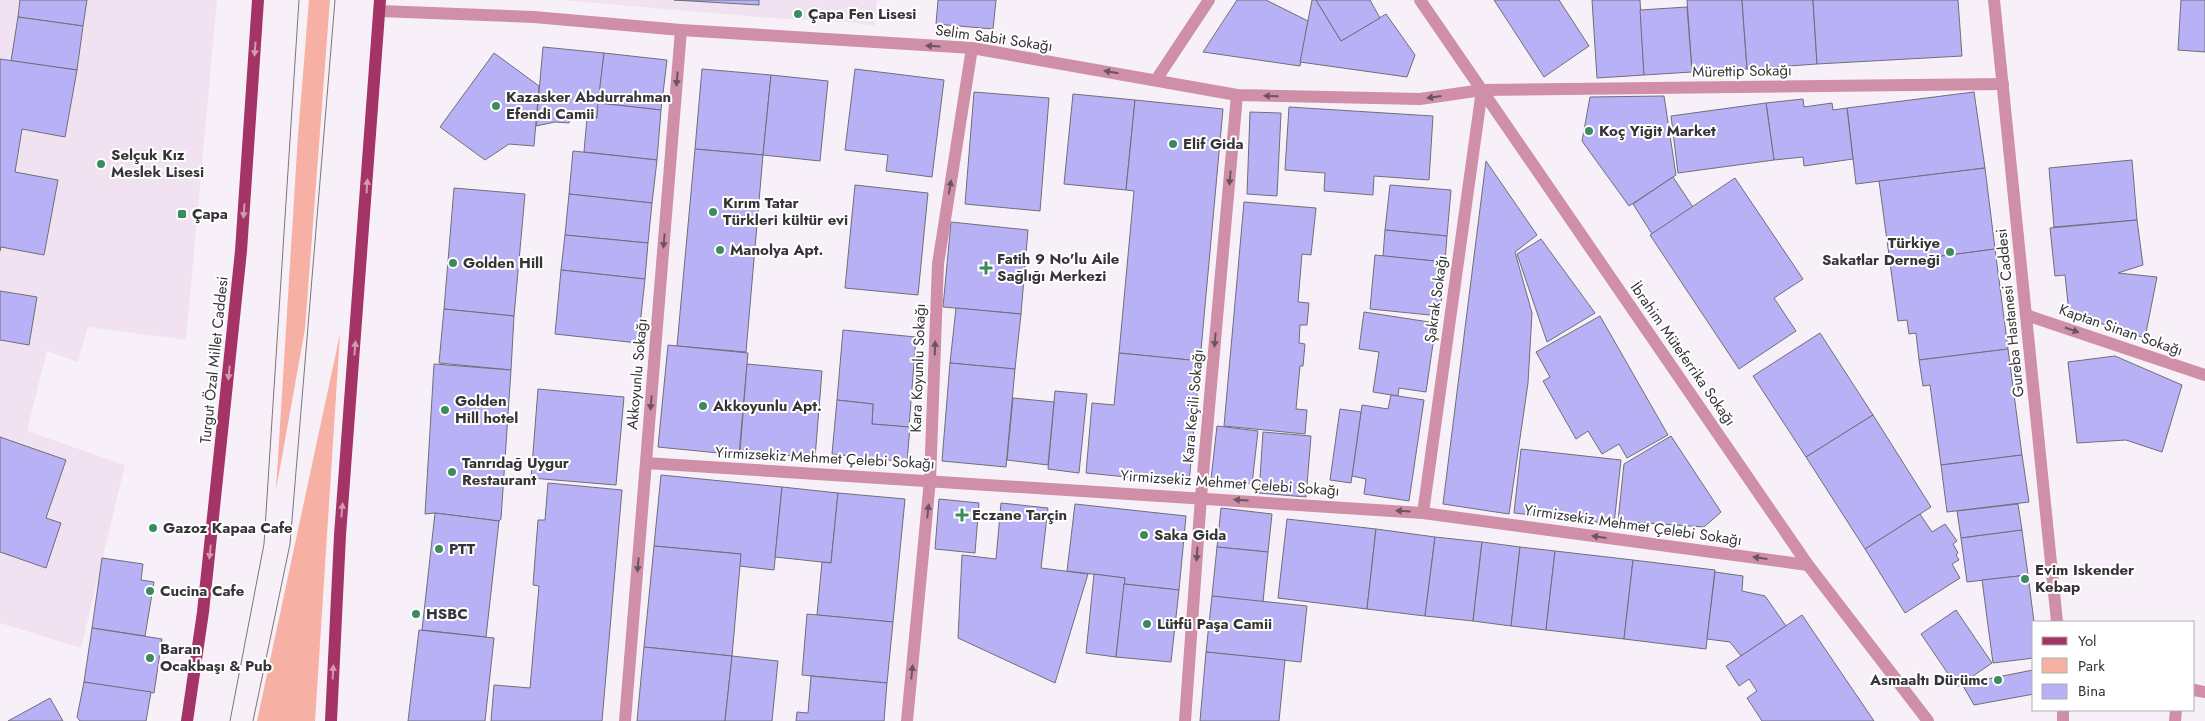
<svg xmlns="http://www.w3.org/2000/svg" width="2205" height="721" font-family="Jost,sans-serif">
  <style>
    .built { fill: #f0e2f1 }
    .green { fill: #f7b1a4 }
    .building { fill: #b9b1f6; stroke: #6f6e78 }
    .lines { fill: none; stroke-linecap: round; stroke-linejoin: round }
    .service { stroke: #cf8fa6; stroke-width: 12 }
    .minor { stroke: #cf8fa6; stroke-width: 12 }
    .tertiary { stroke: #cf8fa6; stroke-width: 12 }
    .primary { stroke: #a43466; stroke-width: 12 }
    .tram { stroke: #7b767b; stroke-width: 1 }
    .oneway { fill: #6c545e }
    .oneway2 { fill: #d29ab2 }
    .poi-dot { fill: #3b8c5d; stroke: #fff; stroke-width: 2 }
    .labels { text-anchor: middle; dominant-baseline: central; stroke-width: 4; stroke-linejoin: round; paint-order: stroke }
    .poi-label { font-size: 15px; font-weight: bold; fill: #373437; stroke: #fff; text-anchor: start }
    .street-label { font-size: 15px; fill: #373437; stroke: #fff }
  </style>
  <rect width="100%" height="100%" fill="#f8f0f9"/>
  <g class="built">
    <path d="M0 0H217L186 340 88 327 78 362 47 351 27 431 125 465 81 648 0 623Z"/>
    <path d="M560 0H877L874 26 848 22 770 18Z"/>
  </g>
  <g class="green">
    <path d="M309 0H330L305 329 276 490 298 135Z"/>
    <path d="M340 334 315 721H257Z"/>
  </g>
  <g class="building">
    <path d="M20 0H87L83 26 18 17Z"/>
    <path d="M674 0H759V5Z"/>
    <path d="M938 0H996L993 29 936 24Z"/>
    <path d="M1237 0H1266L1308 21 1300 66 1203 52Z"/>
    <path d="M1312 0H1316L1341 41 1386 14 1415 55 1407 77 1300 62Z"/>
    <path d="M1316 0H1370L1380 18 1341 41Z"/>
    <path d="M1494 0H1559L1589 46 1544 77Z"/>
    <path d="M1592 0H1640L1644 75 1597 78Z"/>
    <path d="M1687 0H1742L1747 69 1692 72Z"/>
    <path d="M1742 0H1813L1817 64 1747 69Z"/>
    <path d="M1813 0H1958L1962 56 1817 64Z"/>
    <path d="M2181 0H2205V52L2178 50Z"/>
    <path d="M1687 7 1692 72 1644 75 1640 10Z"/>
    <path d="M18 17 83 26 77 70 11 61Z"/>
    <path d="M543 47 604 53 597 118 570 115 569 123 555 122 536 126Z"/>
    <path d="M494 53 539 86 534 146 509 144 485 160 440 127Z"/>
    <path d="M604 53 667 60 661 110 598 103Z"/>
    <path d="M0 59 77 70 65 137 22 129 15 172 58 180 44 255 1 247 0 251Z"/>
    <path d="M702 69 771 75 763 155 695 149Z"/>
    <path d="M855 69 944 80 932 177 886 171 888 155 845 150Z"/>
    <path d="M771 75 828 81 820 161 763 155Z"/>
    <path d="M974 92 1049 98 1040 211 965 204Z"/>
    <path d="M1974 92 1985 168 1856 184 1847 108Z"/>
    <path d="M1073 94 1135 100 1126 190 1064 184Z"/>
    <path d="M1664 96 1676 175 1629 206 1582 141 1590 97Z"/>
    <path d="M1803 99 1804 107 1832 103 1833 110 1847 108 1853 159 1804 166 1803 157 1774 160 1766 103Z"/>
    <path d="M1135 100 1223 109 1200 361 1119 353 1134 191 1126 190Z"/>
    <path d="M598 103 661 110 657 160 584 152 587 117 597 118Z"/>
    <path d="M1766 103 1774 160 1678 173 1671 116Z"/>
    <path d="M1289 107 1433 116 1429 180 1374 176 1373 195 1324 191 1325 173 1285 170Z"/>
    <path d="M1250 112 1281 113 1277 196 1247 194Z"/>
    <path d="M695 149 763 155 746 352 677 346Z"/>
    <path d="M573 151 657 160 652 203 569 194Z"/>
    <path d="M2132 160 2137 220 2054 227 2049 168Z"/>
    <path d="M1486 161 1537 235 1515 252 1532 313 1528 383 1509 514 1443 504Z"/>
    <path d="M1985 168 1995 249 1890 263 1879 181Z"/>
    <path d="M1673 177 1693 207 1652 234 1633 204Z"/>
    <path d="M1735 178 1803 279 1774 298 1796 331 1739 369 1650 235Z"/>
    <path d="M855 185 928 193 918 295 845 288Z"/>
    <path d="M1390 185 1451 190 1447 236 1385 230Z"/>
    <path d="M454 188 525 194 514 316 444 309Z"/>
    <path d="M569 194 652 203 648 243 565 235Z"/>
    <path d="M1244 202 1316 208 1311 255 1302 254 1298 302 1309 303 1307 325H1300L1299 343 1305 344 1303 366H1300L1296 409 1307 410 1305 434 1224 426Z"/>
    <path d="M2137 220 2143 265 2118 273 2157 277 2145 338 2069 313 2065 275 2055 276 2050 228Z"/>
    <path d="M951 222 1028 230 1021 314 943 307Z"/>
    <path d="M1385 230 1447 236 1445 262 1383 256Z"/>
    <path d="M565 235 648 243 645 279 561 270Z"/>
    <path d="M1541 239 1595 313 1547 342 1517 254Z"/>
    <path d="M1995 249 2008 349 1919 360 1916 333 1909 334 1907 320 1898 321 1890 263Z"/>
    <path d="M1375 255 1445 262 1440 316 1370 309Z"/>
    <path d="M561 270 645 279 638 343 555 334Z"/>
    <path d="M0 291 37 297 29 345 0 340Z"/>
    <path d="M956 308 1021 314 1015 369 950 363Z"/>
    <path d="M444 309 514 316 511 370 439 363Z"/>
    <path d="M1364 312 1436 323 1426 392 1399 388 1398 396 1373 392 1379 352 1359 349Z"/>
    <path d="M1600 316 1668 435 1627 458 1619 444 1602 454 1588 431 1576 439 1543 381 1550 377 1536 352Z"/>
    <path d="M843 330 916 337 909 427 872 424 873 404 837 400Z"/>
    <path d="M1820 333 1873 415 1806 457 1753 376Z"/>
    <path d="M668 345 748 353 739 455 658 447Z"/>
    <path d="M2008 349 2022 455 1941 465 1930 385 1923 386 1919 360Z"/>
    <path d="M1119 353 1200 361 1189 483 1086 473 1092 403 1114 405Z"/>
    <path d="M2115 356 2182 385 2162 452 2126 440 2077 443 2068 362Z"/>
    <path d="M950 363 1015 369 1006 467 942 461Z"/>
    <path d="M434 364 511 370 501 519 499 521 435 513 425 514Z"/>
    <path d="M747 364 822 371 815 458 740 451Z"/>
    <path d="M538 389 624 397 616 485 531 478Z"/>
    <path d="M1055 391 1087 394 1079 473 1048 469Z"/>
    <path d="M1391 395 1424 400 1409 501 1364 494 1366 479 1352 476 1362 405 1388 409Z"/>
    <path d="M1013 398 1054 402 1048 465 1007 460Z"/>
    <path d="M837 400 873 404 872 424 910 427 907 462 832 454Z"/>
    <path d="M1340 409 1361 412 1351 483 1330 480Z"/>
    <path d="M1873 415 1931 507 1865 549 1806 457Z"/>
    <path d="M1217 426 1258 431 1252 484 1211 479Z"/>
    <path d="M1263 432 1311 436 1306 497 1259 493Z"/>
    <path d="M1671 436 1721 512 1704 527 1618 521 1624 464Z"/>
    <path d="M0 437 66 460 46 518 61 523 46 568 0 552Z"/>
    <path d="M1521 449 1621 460 1614 524 1514 513Z"/>
    <path d="M2022 455 2029 502 1947 512 1941 465Z"/>
    <path d="M661 475 782 487 774 570 739 566 741 554 654 546Z"/>
    <path d="M548 483 622 490 602 721H491L494 685 530 688 539 586 533 585 538 520H545Z"/>
    <path d="M782 487 838 493 831 563 775 557Z"/>
    <path d="M838 493 905 499 893 622 817 615 822 562 831 563Z"/>
    <path d="M939 499 979 503 975 553 935 549Z"/>
    <path d="M1001 503 1048 508 1041 568 1088 574 1055 683 958 638 962 555 996 559Z"/>
    <path d="M1075 504 1186 516 1179 590 1124 584 1125 578 1067 571Z"/>
    <path d="M2018 504 2022 530 1961 538 1957 511Z"/>
    <path d="M1221 508 1272 514 1268 552 1217 547Z"/>
    <path d="M435 513 499 521 486 637 422 630Z"/>
    <path d="M1920 514 1932 532 1945 524 1957 541 1953 544 1958 553 1956 555 1959 560 1952 564 1960 578 1905 613 1865 549Z"/>
    <path d="M1287 519 1376 529 1367 609 1278 598Z"/>
    <path d="M1376 529 1435 537 1425 616 1367 609Z"/>
    <path d="M2022 530 2028 575 1967 582 1961 538Z"/>
    <path d="M1435 537 1482 542 1473 621 1425 616Z"/>
    <path d="M1482 542 1520 547 1511 626 1473 621Z"/>
    <path d="M654 546 741 554 732 656 644 647Z"/>
    <path d="M1217 547 1268 552 1263 602 1212 596Z"/>
    <path d="M1520 547 1555 551 1546 630 1511 626Z"/>
    <path d="M1555 551 1633 560 1624 639 1546 630Z"/>
    <path d="M102 558 143 564 141 580 154 582 145 636 92 628Z"/>
    <path d="M1633 560 1715 570 1706 649 1624 639Z"/>
    <path d="M1715 572 1743 576 1742 591 1765 596 1786 626 1741 656 1730 642 1707 639Z"/>
    <path d="M1094 574 1125 578 1116 657 1086 653Z"/>
    <path d="M2028 575 2034 622V658L1993 663 1982 580Z"/>
    <path d="M1124 584 1179 590 1171 662 1116 657Z"/>
    <path d="M1212 596 1307 606 1301 662 1206 652Z"/>
    <path d="M1956 610 1992 663 1957 687 1921 634Z"/>
    <path d="M807 614 893 622 887 683 802 675Z"/>
    <path d="M1802 615 1874 721H1762L1747 698 1757 691 1749 679 1739 686 1726 666Z"/>
    <path d="M92 628 162 639 154 693 84 682Z"/>
    <path d="M419 630 494 638 485 721H408Z"/>
    <path d="M644 647 732 656 725 721H637Z"/>
    <path d="M1206 652 1285 660 1279 721H1200Z"/>
    <path d="M732 656 778 661 772 721H725Z"/>
    <path d="M2033 670 2034 694 1974 705 1962 684Z"/>
    <path d="M811 676 887 683 884 721H796L797 712 808 713Z"/>
    <path d="M84 682 151 692 146 721H80L77 717Z"/>
    <path d="M50 698 63 721H8Z"/>
  </g>
  <g class="lines">
    <g class="service">
      <path d="M2194 690 2205 692"/>
      <path d="M2175 721 2176 710"/>
    </g>
    <g class="minor">
      <path d="M1420 0 1808 565 1928 721"/>
      <path d="M380 11 534 17 681 30 972 48 1237 95 1420 99 1482 90 2003 84"/>
      <path d="M1156 80 1209 0"/>
      <path d="M2026 315 2205 375"/>
      <path d="M646 463 1423 513 1808 565"/>
      <path d="M1423 513 1482 90"/>
      <path d="M625 721 681 30"/>
      <path d="M907 721 930 480 938 264 972 48"/>
      <path d="M1185 721 1201 497 1237 95"/>
    </g>
    <g class="tertiary">
      <path d="M1994 0 2057 622"/>
      <path d="M2063 710V721"/>
    </g>
    <g class="primary">
      <path d="M187 721 203 612 241 251 258 0"/>
      <path d="M331 721 340 535 380 0"/>
    </g>
    <g class="tram">
      <path d="M230 721 264 544 299 0"/>
      <path d="M253 721 290 544 335 0"/>
    </g>
  </g>
  <defs><path id="oneway-solid" d="M-6-.8H1V-3.2L6.5 0L1 3.2V.8H-6Z" transform="scale(1.25)"/></defs>
  <g class="oneway">
    <use href="#oneway-solid" transform="translate(933 46) rotate(-176)"/>
    <use href="#oneway-solid" transform="translate(1111 72) rotate(-170)"/>
    <use href="#oneway-solid" transform="translate(677 79) rotate(95)"/>
    <use href="#oneway-solid" transform="translate(1271 96) rotate(-179)"/>
    <use href="#oneway-solid" transform="translate(1434 97) rotate(172)"/>
    <use href="#oneway-solid" transform="translate(1230 178) rotate(95)"/>
    <use href="#oneway-solid" transform="translate(950 187) rotate(-81)"/>
    <use href="#oneway-solid" transform="translate(664 241) rotate(95)"/>
    <use href="#oneway-solid" transform="translate(2072 330) rotate(19)"/>
    <use href="#oneway-solid" transform="translate(1215 340) rotate(95)"/>
    <use href="#oneway-solid" transform="translate(935 348) rotate(-88)"/>
    <use href="#oneway-solid" transform="translate(651 403) rotate(95)"/>
    <use href="#oneway-solid" transform="translate(1241 500) rotate(-176)"/>
    <use href="#oneway-solid" transform="translate(928 511) rotate(-84)"/>
    <use href="#oneway-solid" transform="translate(1403 511) rotate(-176)"/>
    <use href="#oneway-solid" transform="translate(1599 537) rotate(-172)"/>
    <use href="#oneway-solid" transform="translate(1197 554) rotate(94)"/>
    <use href="#oneway-solid" transform="translate(1760 558) rotate(-172)"/>
    <use href="#oneway-solid" transform="translate(638 565) rotate(95)"/>
    <use href="#oneway-solid" transform="translate(912 672) rotate(-84)"/>
  </g>
  <g class="oneway2">
    <use href="#oneway-solid" transform="translate(255 49) rotate(94)"/>
    <use href="#oneway-solid" transform="translate(367 186) rotate(-86)"/>
    <use href="#oneway-solid" transform="translate(244 211) rotate(94)"/>
    <use href="#oneway-solid" transform="translate(355 348) rotate(-85)"/>
    <use href="#oneway-solid" transform="translate(229 373) rotate(96)"/>
    <use href="#oneway-solid" transform="translate(342 510) rotate(-85)"/>
    <use href="#oneway-solid" transform="translate(210 552) rotate(96)"/>
    <use href="#oneway-solid" transform="translate(333 672) rotate(-87)"/>
  </g>
  <g class="poi-dot">
    <circle cx="798" cy="14" r="5"/>
    <circle cx="496" cy="106" r="5"/>
    <circle cx="1589" cy="131" r="5"/>
    <circle cx="1173" cy="144" r="5"/>
    <circle cx="101" cy="164" r="5"/>
    <circle cx="713" cy="212" r="5"/>
    <rect x="177" y="209" width="10" height="10" rx="2.5"/>
    <circle cx="720" cy="250" r="5"/>
    <circle cx="1950" cy="252" r="5"/>
    <circle cx="453" cy="263" r="5"/>
    <path d="M983.5 260.5h5v5h5v5h-5v5h-5v-5h-5v-5h5z"/>
    <circle cx="703" cy="406" r="5"/>
    <circle cx="445" cy="410" r="5"/>
    <circle cx="452" cy="472" r="5"/>
    <path d="M959.5 507.5h5v5h5v5h-5v5h-5v-5h-5v-5h5z"/>
    <circle cx="153" cy="528" r="5"/>
    <circle cx="1144" cy="535" r="5"/>
    <circle cx="439" cy="549" r="5"/>
    <circle cx="2025" cy="579" r="5"/>
    <circle cx="150" cy="591" r="5"/>
    <circle cx="416" cy="614" r="5"/>
    <circle cx="1147" cy="624" r="5"/>
    <circle cx="150" cy="658" r="5"/>
    <circle cx="1998" cy="680" r="5"/>
  </g>
  <g class="labels">
    <g class="poi-label">
      <text x="808" y="14">Çapa Fen Lisesi</text>
      <text x="506" y="97">Kazasker Abdurrahman<tspan x="506" dy="17">Efendi Camii</tspan></text>
      <text x="1599" y="131">Koç Yiğit Market</text>
      <text x="1183" y="144">Elif Gida</text>
      <text x="111" y="155">Selçuk Kız<tspan x="111" dy="17">Meslek Lisesi</tspan></text>
      <text x="723" y="203">Kırım Tatar<tspan x="723" dy="17">Türkleri kültür evi</tspan></text>
      <text x="192" y="214">Çapa</text>
      <text x="1940" y="243" text-anchor="end">Türkiye<tspan x="1940" dy="17">Sakatlar Derneği</tspan></text>
      <text x="730" y="250">Manolya Apt.</text>
      <text x="997" y="259">Fatih 9 No'lu Aile<tspan x="997" dy="17">Sağlığı Merkezi</tspan></text>
      <text x="463" y="263">Golden Hill</text>
      <text x="455" y="401">Golden<tspan x="455" dy="17">Hill hotel</tspan></text>
      <text x="713" y="406">Akkoyunlu Apt.</text>
      <text x="462" y="463">Tanrıdağ Uygur<tspan x="462" dy="17">Restaurant</tspan></text>
      <text x="972" y="515">Eczane Tarçin</text>
      <text x="163" y="528">Gazoz Kapaa Cafe</text>
      <text x="1154" y="535">Saka Gida</text>
      <text x="449" y="549">PTT</text>
      <text x="2035" y="570">Evim Iskender<tspan x="2035" dy="17">Kebap</tspan></text>
      <text x="160" y="591">Cucina Cafe</text>
      <text x="426" y="614">HSBC</text>
      <text x="1157" y="624">Lütfü Paşa Camii</text>
      <text x="160" y="649">Baran<tspan x="160" dy="17">Ocakbaşı &amp; Pub</tspan></text>
      <text x="1988" y="680" text-anchor="end">Asmaaltı Dürümc</text>
    </g>
    <g class="street-label">
      <text transform="translate(994 38) rotate(8)">Selim Sabit Sokağı</text>
      <text transform="translate(1742 71) rotate(-1)">Mürettip Sokağı</text>
      <text transform="translate(1436 299) rotate(-82)">Şakrak Sokağı</text>
      <text transform="translate(2010 313) rotate(-96)">Gureba Hastanesi Caddesi</text>
      <text transform="translate(2121 330) rotate(19)">Kaptan Sinan Sokağı</text>
      <text transform="translate(1683 354) rotate(55)">İbrahim Müteferrika Sokağı</text>
      <text transform="translate(214 360) rotate(-84)">Turgut Özal Millet Caddesi</text>
      <text transform="translate(918 368) rotate(-88)">Kara Koyunlu Sokağı</text>
      <text transform="translate(637 374) rotate(-85)">Akkoyunlu Sokağı</text>
      <text transform="translate(1193 406) rotate(-85)">Kara Keçili Sokağı</text>
      <text transform="translate(825 458) rotate(3)">Yirmizsekiz Mehmet Çelebi Sokağı</text>
      <text transform="translate(1230 483) rotate(4)">Yirmizsekiz Mehmet Çelebi Sokağı</text>
      <text transform="translate(1633 525) rotate(8)">Yirmizsekiz Mehmet Çelebi Sokağı</text>
    </g>
  </g>
  <rect x="2032" y="621" width="162" height="90" fill="#ffffff" stroke="#afaeaf"/>
  <rect x="2042" y="637" width="25" height="8" fill="#a43466" stroke="#afaeaf"/>
  <text x="2078" y="646" font-size="15" fill="#373437">Yol</text>
  <rect x="2042" y="658" width="25" height="15" fill="#f7b1a4" stroke="#afaeaf"/>
  <text x="2078" y="671" font-size="15" fill="#373437">Park</text>
  <rect x="2042" y="684" width="25" height="15" fill="#b9b1f6" stroke="#afaeaf"/>
  <text x="2078" y="696" font-size="15" fill="#373437">Bina</text>
</svg>
